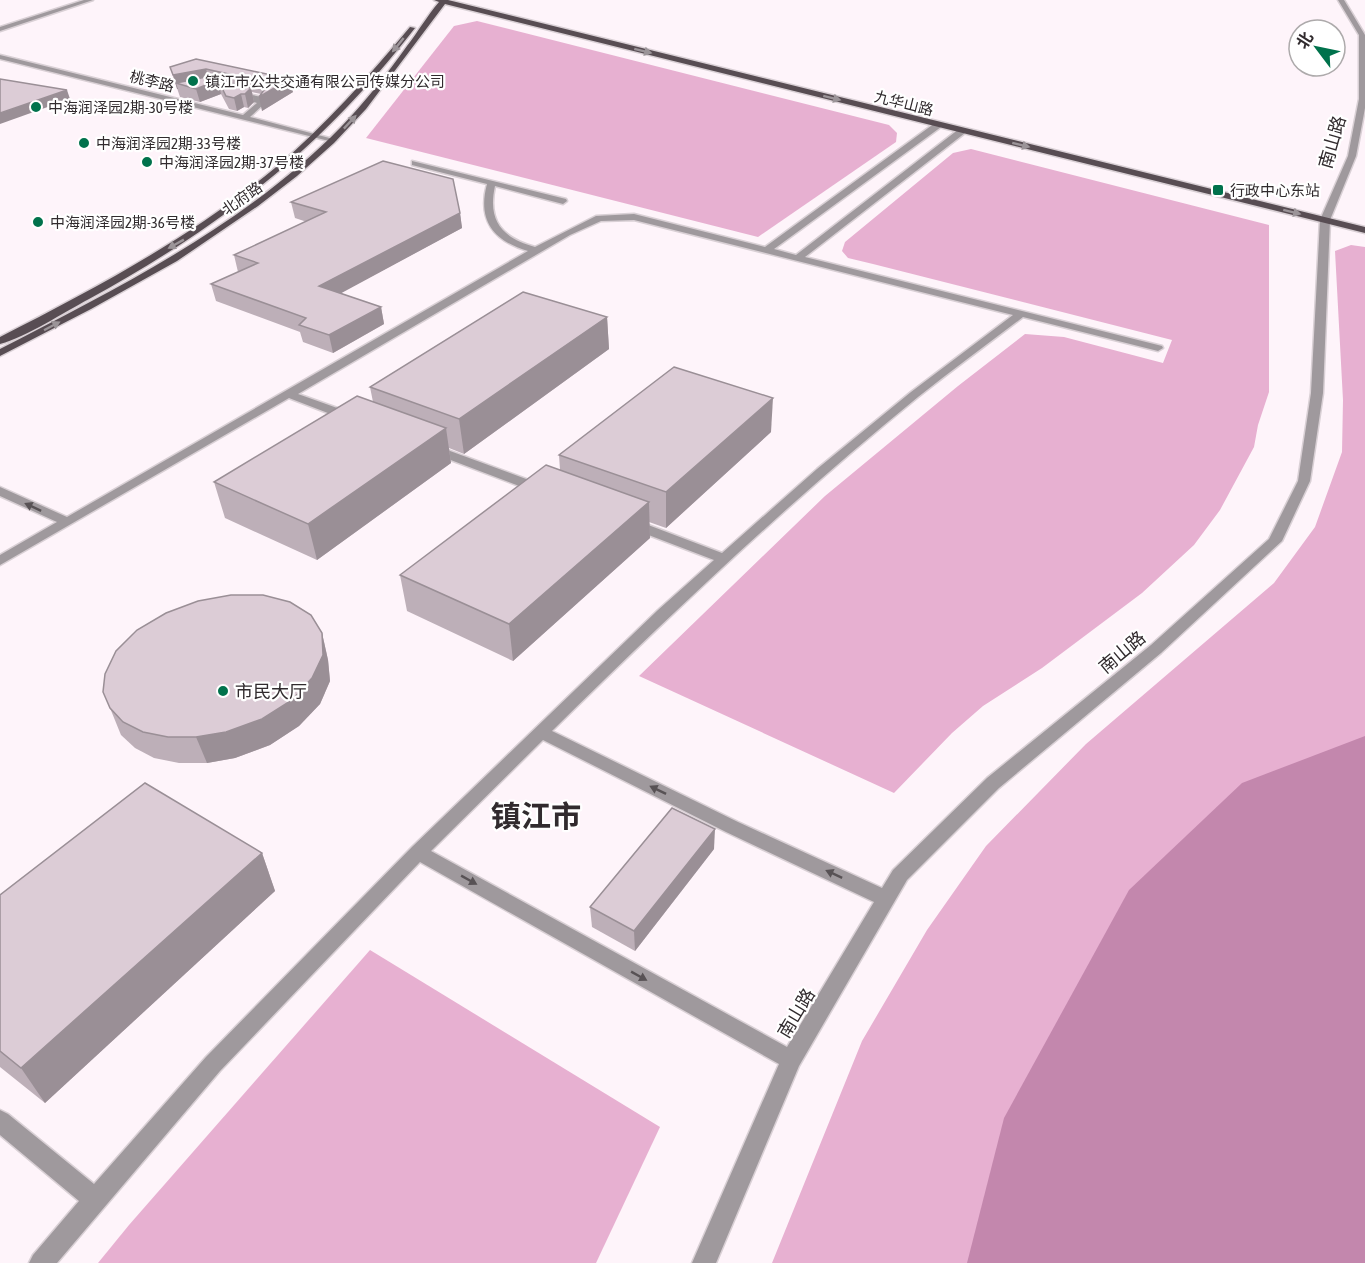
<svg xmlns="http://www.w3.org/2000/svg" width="1365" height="1263" font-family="'Asap Condensed','Noto Sans SC',sans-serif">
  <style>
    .green { fill: #e7b0d1 }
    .water { fill: #c387ad }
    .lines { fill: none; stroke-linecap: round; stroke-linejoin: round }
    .minor-casing { stroke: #d9d0d5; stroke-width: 3 }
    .major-casing { stroke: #d9d0d5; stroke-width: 3 }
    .minor { fill: #9f999d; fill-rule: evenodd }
    .major { fill: #584d53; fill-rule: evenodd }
    .wall { fill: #bdafb8 }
    .shaded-wall { fill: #9a8f96 }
    .building { fill: #dcccd6; stroke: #9a8f96; stroke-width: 1.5 }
    .oneway { fill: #9b9498 }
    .oneway2 { fill: #585255 }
    .poi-dot { fill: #00724c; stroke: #fff; stroke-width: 2 }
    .labels { text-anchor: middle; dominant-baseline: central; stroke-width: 4.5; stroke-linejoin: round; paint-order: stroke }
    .far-street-label { font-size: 15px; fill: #312b2e; stroke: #fff }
    .far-poi-label { font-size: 15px; fill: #312b2e; stroke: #fff; text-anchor: start }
    .street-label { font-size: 18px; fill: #312b2e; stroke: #fff }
    .poi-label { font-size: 18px; fill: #312b2e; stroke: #fff; text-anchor: start }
    .town-label { font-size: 30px; font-weight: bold; fill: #312b2e; stroke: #fff }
  </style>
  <rect width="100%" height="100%" fill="#fef4fa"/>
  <g class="green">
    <path d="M477 21 889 125 897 133 896 142 758 237 366 138 454 26Z"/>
    <path d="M971 149 1269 225V392L1258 425 1254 447 1220 510 1194 545 1142 593 1042 668 983 706 952 733 894 793 639 676 825 496 958 386 1025 334 1064 337 1163 363 1172 340 873 264 848 258 842 251 845 242 953 153Z"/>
    <path d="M1351 245 1365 247V1263H772L862 1041 927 930 986 846 1086 744 1274 583 1315 527 1342 452 1343 400 1335 251Z"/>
    <path d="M370 950 660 1127 596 1263H98L129 1225Z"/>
  </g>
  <path class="water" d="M1365 736V1263H967L1004 1118 1129 890 1242 783Z"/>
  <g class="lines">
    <g class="minor-casing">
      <g id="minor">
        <path d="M84 0H93L0 31V27Z"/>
        <path d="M1338 0H1344L1365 35V108L1356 156 1330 220 1323 393 1310 481 1282 541 1161 653 999 788 907 880 799 1066 716 1263H692L779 1064 420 862 220 1071 57 1263H29L33 1255 79 1201 0 1135V1110L8 1114 94 1184 206 1057 412 847 658 610 714 560 625 526 623 523 625 520H635L722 553 817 469 911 392 1013 315 634 220 601 221 570 235 298 394 354 414V420H346L289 398 0 565V555L57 522 0 496V487L67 517 528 251C494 241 477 221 487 184L412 165V161L566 199 567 201 563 204 495 186C487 222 503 238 535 247L596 216 634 214 765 247 935 123H941V127L774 249 796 255 959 129H965V133L805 257 1162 346 1163 348 1158 351 1023 317C988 344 952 370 918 397 790 501 670 615 552 731L738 822 882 888 893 870 987 778 1151 645 1269 539 1298 481 1311 393 1320 220 1348 156 1359 99V35ZM543 740 726 832 874 902 787 1047 431 851Z"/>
        <path d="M0 55 243 115 257 103 232 95V91L262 97 265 103 250 117 337 140 333 142 0 59Z"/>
        <path d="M431 444 545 486 546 489 545 492H535L427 451 425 448Z"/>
      </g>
    </g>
    <g class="major-casing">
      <g id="major">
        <path d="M434 0H448L1365 227V233L445 4 366 109 334 143 297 176 258 206 177 261 91 309 0 356V349C120 287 246 224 341 127 365 102 387 74 407 46 418 32 427 16 439 2Z"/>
        <path d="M410 27 415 28C322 148 222 226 89 299 64 312 27 337 0 344V337C96 288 192 237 275 168 325 126 368 77 410 27Z"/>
      </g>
    </g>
    <use href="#minor" class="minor"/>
    <use href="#major" class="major"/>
  </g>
  <g class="wall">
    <path d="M196 59 293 92 262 111 261 94 252 92 254 102 248 108 244 107 237 111 229 109 221 94 200 102 180 97 170 67Z"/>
    <path d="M291 202 460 213 462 228 340 293 381 307 384 324 333 353 303 342 300 332 216 301 211 284 238 272 234 255 307 222 295 218Z"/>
    <path d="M607 317 609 349 464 454 449 448 451 463 317 560 225 518 214 482 373 402 370 387Z"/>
    <path d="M771 432 666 528 649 522 650 538 513 661 407 611 400 575 560 470 559 455Z"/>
    <path d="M322 633 328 660 330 681 320 704 299 726 270 745 235 758 207 763H179L154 758 135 748 121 735 110 708Z"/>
    <path d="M714 849 635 951 592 927 590 907Z"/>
    <path d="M262 853 275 891 45 1103 0 1067V895Z"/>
  </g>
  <g class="shaded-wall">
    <path d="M206 69 210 82 176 83 178 89H177L173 75Z"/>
    <path d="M290 79 293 92 262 111 259 97Z"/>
    <path d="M218 80 221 94 200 102 196 89Z"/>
    <path d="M251 88 254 102 248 108 245 94Z"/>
    <path d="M67 90 70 99 0 124V113Z"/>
    <path d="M241 94 244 107 237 111 234 98Z"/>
    <path d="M460 213 462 228 323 303 319 286Z"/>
    <path d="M381 307 384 324 333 353 329 335Z"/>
    <path d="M607 317 609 349 464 454 459 419Z"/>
    <path d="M773 398 771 432 666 528V492Z"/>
    <path d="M446 428 451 463 317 560 308 524Z"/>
    <path d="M649 502 650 538 513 661 509 624Z"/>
    <path d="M322 633 328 660 330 681 320 704 299 726 270 745 235 758 207 763 196 737Z"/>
    <path d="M715 829 714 849 635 951 634 931Z"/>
    <path d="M262 853 275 891 45 1103 21 1068Z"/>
  </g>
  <g class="building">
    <path d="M196 59 290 79 259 97 264 90 260 81 206 69 173 75 170 67Z"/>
    <path d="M206 77 251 88 245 94H241L234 98 226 96 218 80 196 89 176 83Z"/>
    <path d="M0 79 67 90 0 113Z"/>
    <path d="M383 161 453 179 460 213 319 286 381 307 329 335 299 325 306 318 211 284 258 263 234 255 326 212 291 202Z"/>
    <path d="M523 292 607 317 459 419 370 387Z"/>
    <path d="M674 367 773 398 666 492 559 455Z"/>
    <path d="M357 396 446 428 308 524 214 482Z"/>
    <path d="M546 465 649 502 509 624 400 575Z"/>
    <path d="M231 595H263L290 602 311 615 322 633 323 655 312 678 292 700 262 719 226 732 196 737H168L143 732 123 722 110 708 103 692 105 674 116 651 137 630 166 613 198 601Z"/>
    <path d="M145 783 262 853 21 1068 0 1051V895Z"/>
    <path d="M672 808 715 829 634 931 590 907Z"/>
  </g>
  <defs><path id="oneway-solid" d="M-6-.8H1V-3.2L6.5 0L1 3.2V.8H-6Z" transform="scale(1.5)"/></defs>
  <g class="oneway">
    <use href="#oneway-solid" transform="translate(398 45) rotate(129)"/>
    <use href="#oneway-solid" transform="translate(643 51) rotate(14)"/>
    <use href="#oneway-solid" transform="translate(832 98) rotate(14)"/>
    <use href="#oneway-solid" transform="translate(350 122) rotate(-47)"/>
    <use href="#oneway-solid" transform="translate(1021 145) rotate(14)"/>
    <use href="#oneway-solid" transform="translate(1292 212) rotate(14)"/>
    <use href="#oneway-solid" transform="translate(176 244) rotate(151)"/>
    <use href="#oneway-solid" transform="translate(52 326) rotate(-28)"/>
  </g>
  <g class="oneway2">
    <use href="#oneway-solid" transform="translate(33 507) rotate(-155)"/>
    <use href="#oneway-solid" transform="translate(658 790) rotate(-154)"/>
    <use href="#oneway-solid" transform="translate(834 874) rotate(-155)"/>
    <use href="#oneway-solid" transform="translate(469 880) rotate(29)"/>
    <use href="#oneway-solid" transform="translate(639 976) rotate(29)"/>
  </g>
  <g class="poi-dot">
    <circle cx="193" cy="81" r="6"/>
    <circle cx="36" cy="107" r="6"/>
    <circle cx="84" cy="143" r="6"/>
    <circle cx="147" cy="162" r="6"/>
    <rect x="1212" y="184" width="12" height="12" rx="3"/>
    <circle cx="38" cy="222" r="6"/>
    <circle cx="223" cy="691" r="6"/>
  </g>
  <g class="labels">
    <g class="far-street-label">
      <text transform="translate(152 81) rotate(14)">桃李路</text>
      <text transform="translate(904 103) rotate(14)">九华山路</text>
      <text transform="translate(242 198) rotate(-35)">北府路</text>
    </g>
    <g class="far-poi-label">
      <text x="205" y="81">镇江市公共交通有限公司传媒分公司</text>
      <text x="48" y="107">中海润泽园2期-30号楼</text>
      <text x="96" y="143">中海润泽园2期-33号楼</text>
      <text x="159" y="162">中海润泽园2期-37号楼</text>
      <text x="1230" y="190">行政中心东站</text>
      <text x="50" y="222">中海润泽园2期-36号楼</text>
    </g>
    <g class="street-label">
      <text transform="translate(1332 142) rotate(-74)">南山路</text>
      <text transform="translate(1122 652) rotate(-40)">南山路</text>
      <text transform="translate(796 1013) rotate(-59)">南山路</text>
    </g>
    <g class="poi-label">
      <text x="235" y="691">市民大厅</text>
    </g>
    <g class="town-label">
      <text x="536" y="816">镇江市</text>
    </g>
  </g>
  <g transform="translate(1317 48) rotate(302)"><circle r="28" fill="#ffffff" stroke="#adaaab" stroke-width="1.5"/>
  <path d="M0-4.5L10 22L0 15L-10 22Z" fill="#00724c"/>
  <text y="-9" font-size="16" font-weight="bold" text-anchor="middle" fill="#312b2e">北</text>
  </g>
</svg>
